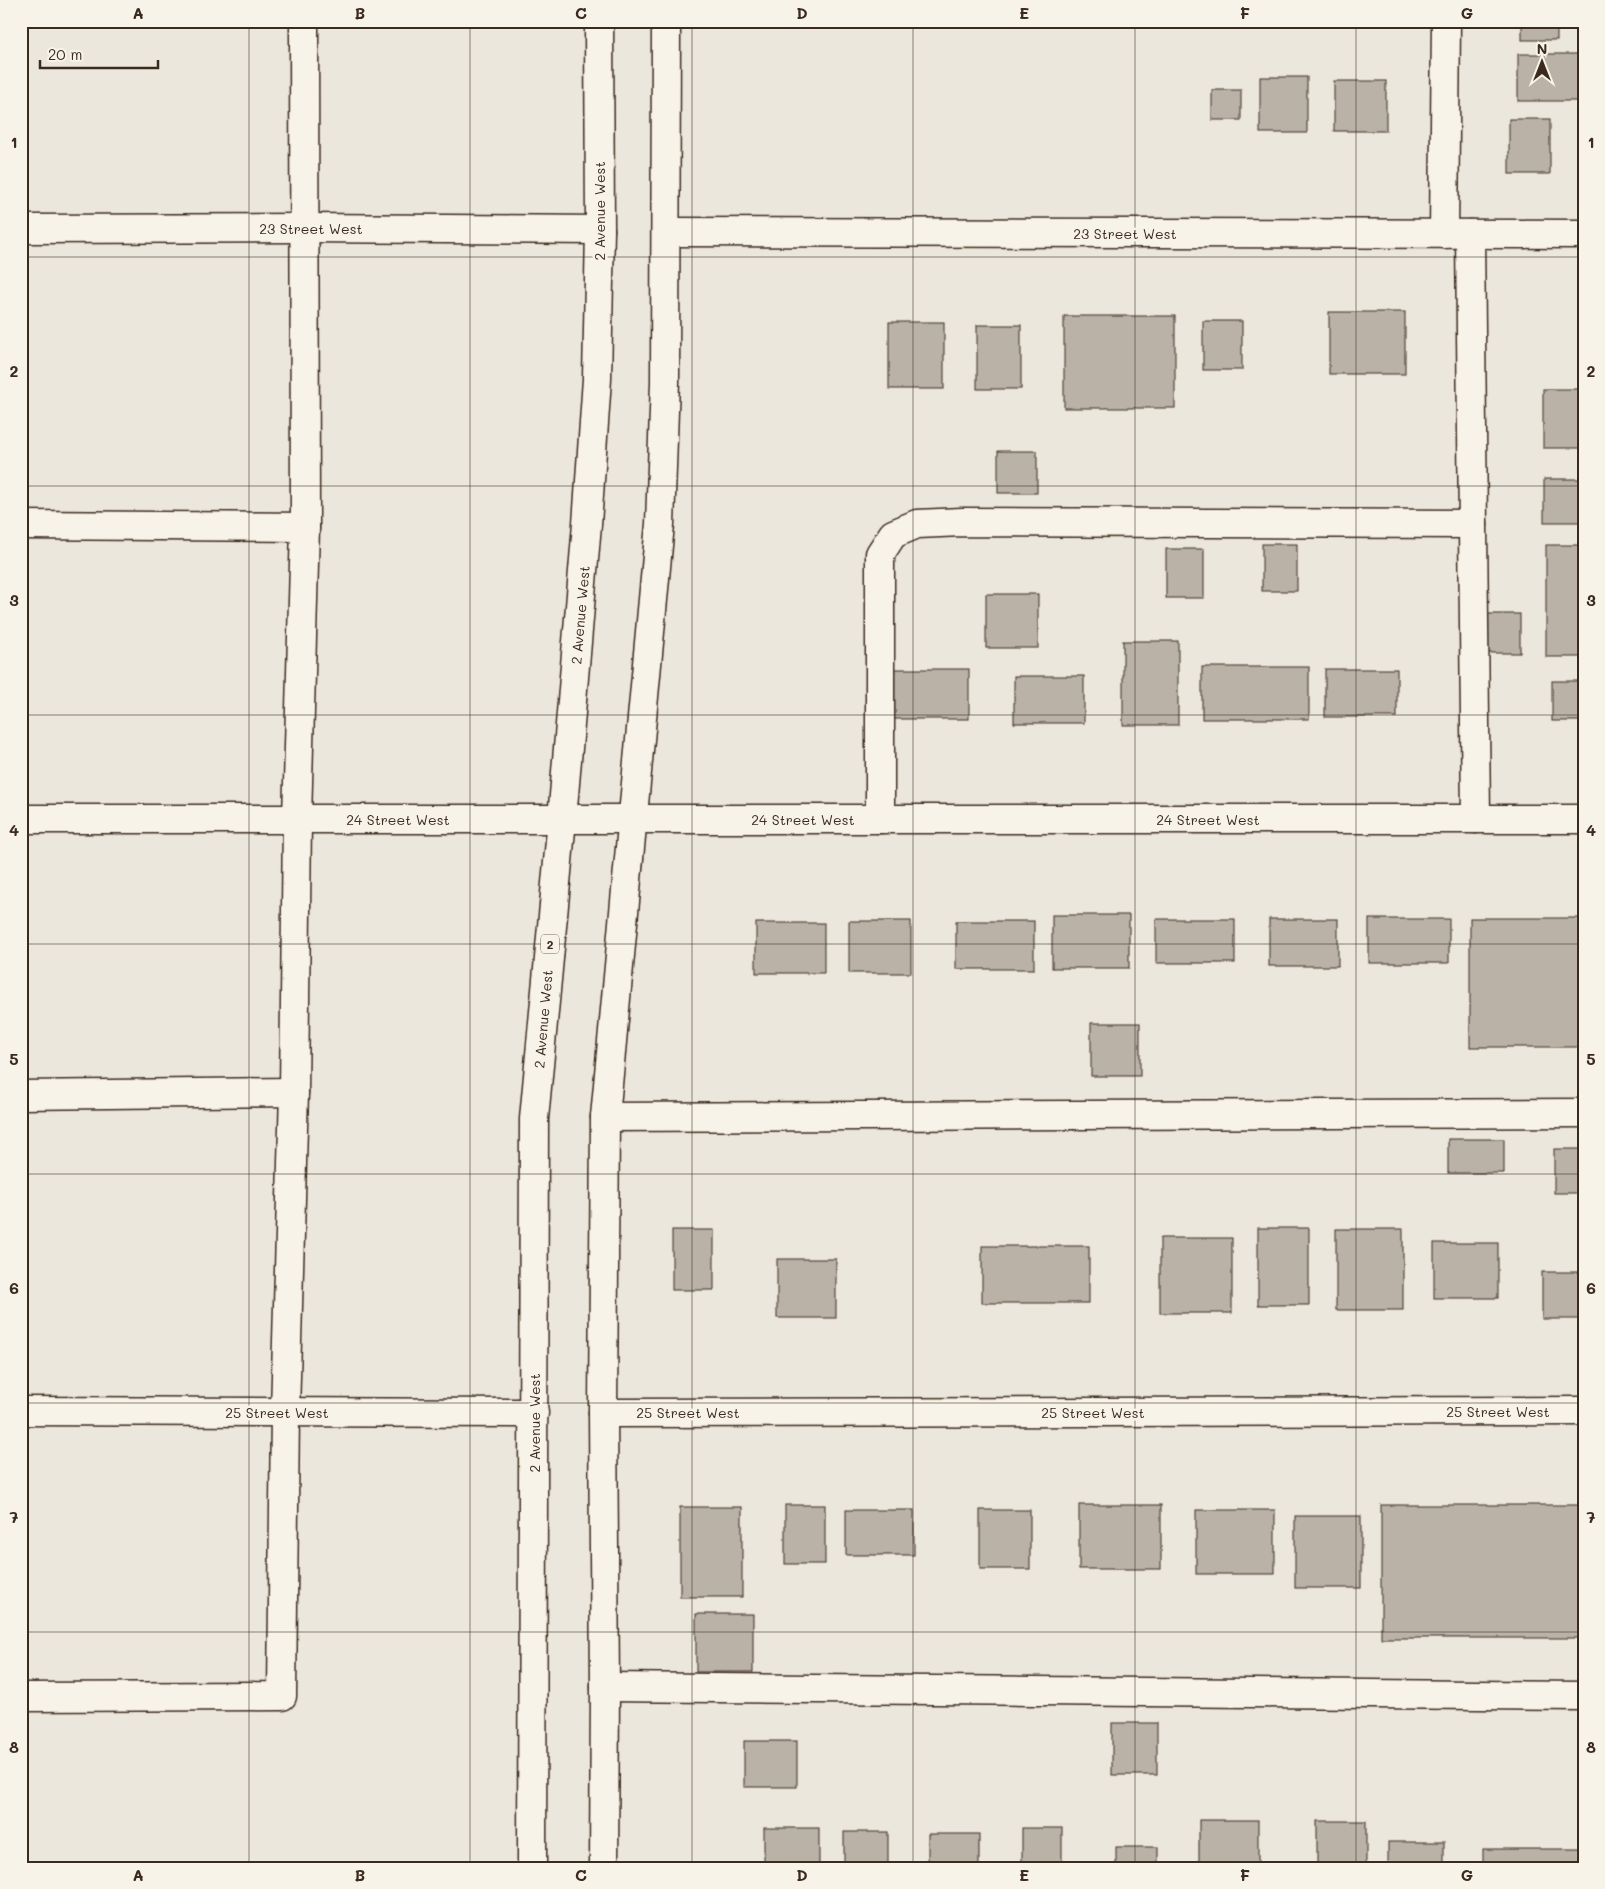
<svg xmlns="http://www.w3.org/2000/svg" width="1605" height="1889" font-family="Mali,sans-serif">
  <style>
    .building { fill: #bab2a7; stroke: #3b2a1e }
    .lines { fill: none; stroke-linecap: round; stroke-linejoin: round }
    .minor-casing { stroke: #3b2a1e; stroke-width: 31 }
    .highway-casing { stroke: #3b2a1e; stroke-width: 31 }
    .minor { stroke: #f7f3e8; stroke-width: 28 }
    .highway { stroke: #f7f3e8; stroke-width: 28 }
    .grid { fill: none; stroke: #3b2a1e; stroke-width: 1; stroke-opacity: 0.55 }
    .labels { text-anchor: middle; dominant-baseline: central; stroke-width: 5; stroke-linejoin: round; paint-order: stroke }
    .shield { fill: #f7f3e8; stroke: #73665b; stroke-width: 1 }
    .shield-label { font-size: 12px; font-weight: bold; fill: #3b2a1e }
    .street-label { font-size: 14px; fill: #3b2a1e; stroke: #f7f3e8 }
    .neatline { fill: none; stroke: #3b2a1e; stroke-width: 2 }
    .grid-label { font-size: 16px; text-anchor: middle; font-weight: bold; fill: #3b2a1e }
  </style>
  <rect width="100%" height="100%" fill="#ece7dc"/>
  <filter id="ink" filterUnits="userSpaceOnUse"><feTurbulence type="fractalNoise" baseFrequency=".02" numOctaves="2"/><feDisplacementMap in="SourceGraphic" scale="10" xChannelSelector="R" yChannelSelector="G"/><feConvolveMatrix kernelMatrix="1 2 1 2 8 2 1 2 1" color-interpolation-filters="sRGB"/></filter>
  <g filter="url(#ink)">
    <g class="building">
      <rect x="1522" y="21" width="35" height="19"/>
      <rect x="1518" y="54" width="66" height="47"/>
      <rect x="1260" y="77" width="47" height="56"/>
      <rect x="1334" y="81" width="52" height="50"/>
      <rect x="1212" y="90" width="29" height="30"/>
      <rect x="1509" y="119" width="41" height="55"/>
      <rect x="1329" y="312" width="76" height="62"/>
      <rect x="1064" y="316" width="111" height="92"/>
      <rect x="1203" y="321" width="39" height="49"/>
      <rect x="889" y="322" width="55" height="67"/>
      <rect x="977" y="325" width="44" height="64"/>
      <rect x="1543" y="389" width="41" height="59"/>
      <rect x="998" y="451" width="39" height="42"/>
      <rect x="1544" y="479" width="40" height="43"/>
      <rect x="1262" y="544" width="35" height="47"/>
      <rect x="1546" y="545" width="38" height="112"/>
      <rect x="1166" y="549" width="38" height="49"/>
      <rect x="986" y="594" width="52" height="54"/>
      <rect x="1487" y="614" width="33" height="39"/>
      <rect x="1123" y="641" width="55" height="84"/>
      <rect x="1202" y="667" width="107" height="52"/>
      <rect x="894" y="669" width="75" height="50"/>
      <rect x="1325" y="669" width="72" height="48"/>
      <rect x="1014" y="676" width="70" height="47"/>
      <rect x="1552" y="681" width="32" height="40"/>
      <rect x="1052" y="915" width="77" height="53"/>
      <rect x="1470" y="918" width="114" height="129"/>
      <rect x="1156" y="919" width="79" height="44"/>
      <rect x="1269" y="919" width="69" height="47"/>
      <rect x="1369" y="919" width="80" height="44"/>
      <rect x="849" y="921" width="62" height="52"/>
      <rect x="956" y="921" width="78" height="48"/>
      <rect x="756" y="923" width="68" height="50"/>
      <rect x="1091" y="1023" width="49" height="53"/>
      <rect x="1448" y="1139" width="56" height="34"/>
      <rect x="1554" y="1149" width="30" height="44"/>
      <rect x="1258" y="1228" width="51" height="77"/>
      <rect x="1336" y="1229" width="67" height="81"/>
      <rect x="672" y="1230" width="42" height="60"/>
      <rect x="1160" y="1238" width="72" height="75"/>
      <rect x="1434" y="1243" width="64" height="55"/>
      <rect x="982" y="1246" width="107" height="57"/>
      <rect x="777" y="1259" width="59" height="59"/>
      <rect x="1542" y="1272" width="42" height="47"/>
      <rect x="785" y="1505" width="40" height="59"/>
      <rect x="1079" y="1505" width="82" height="64"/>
      <rect x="1381" y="1505" width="203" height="133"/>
      <rect x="680" y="1507" width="62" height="90"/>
      <rect x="846" y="1510" width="68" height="45"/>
      <rect x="980" y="1510" width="50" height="59"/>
      <rect x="1196" y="1510" width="79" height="64"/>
      <rect x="1295" y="1516" width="66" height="72"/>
      <rect x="696" y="1614" width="57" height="58"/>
      <rect x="1112" y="1723" width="45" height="52"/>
      <rect x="744" y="1741" width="53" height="46"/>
      <rect x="1199" y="1820" width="59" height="48"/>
      <rect x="1317" y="1821" width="49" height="47"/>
      <rect x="764" y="1828" width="55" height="40"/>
      <rect x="1022" y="1828" width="40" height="40"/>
      <rect x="844" y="1832" width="44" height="36"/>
      <rect x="928" y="1834" width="51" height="34"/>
      <rect x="1388" y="1842" width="56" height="26"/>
      <rect x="1116" y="1847" width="42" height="21"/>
      <rect x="1483" y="1849" width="101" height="19"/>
    </g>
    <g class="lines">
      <g class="minor-casing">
        <g id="minor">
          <path d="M21 229 304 228 600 230"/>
          <path d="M666 232 1584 234"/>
          <path d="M1444 234 1446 21"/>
          <path d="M1470 234 1476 819"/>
          <path d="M21 525 305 527"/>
          <path d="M21 819H1584"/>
          <path d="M880 819V554L893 534 917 524 962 522 1473 524"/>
          <path d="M21 1095 294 1092"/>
          <path d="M605 1117 1584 1113"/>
          <path d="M21 1411 534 1413"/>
          <path d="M603 1413 1584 1411"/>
          <path d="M605 1687 1584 1696"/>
          <path d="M21 1697 282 1696 285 1412 294 1092 297 819 305 527 304 21"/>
        </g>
      </g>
      <g class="highway-casing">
        <g id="highway">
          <path d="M532 1868 534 1119 562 819 587 524 597 379 600 230 599 21"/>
          <path d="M604 1868 605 1687 603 1413 605 1117 660 524 665 382 666 21"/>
        </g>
      </g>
      <use href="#minor" class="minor"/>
      <use href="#highway" class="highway"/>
    </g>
  </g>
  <path class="grid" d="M249 21V1868M470 21V1868M692 21V1868M913 21V1868M1135 21V1868M1356 21V1868M21 257H1584M21 486H1584M21 715H1584M21 944H1584M21 1174H1584M21 1403H1584M21 1632H1584"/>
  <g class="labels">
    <rect class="shield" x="541" y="934.5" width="18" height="19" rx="4"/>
    <g class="shield-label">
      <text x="550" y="944">2</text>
    </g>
    <g class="street-label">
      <text transform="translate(599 211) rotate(-90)">2 Avenue West</text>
      <text x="311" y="228">23 Street West</text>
      <text x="1125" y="233">23 Street West</text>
      <text transform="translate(580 615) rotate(-85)">2 Avenue West</text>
      <text x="398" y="819">24 Street West</text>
      <text x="803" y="819">24 Street West</text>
      <text x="1208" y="819">24 Street West</text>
      <text transform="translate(543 1019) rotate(-85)">2 Avenue West</text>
      <text x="1498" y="1411">25 Street West</text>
      <text x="277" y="1412">25 Street West</text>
      <text x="688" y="1412">25 Street West</text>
      <text x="1093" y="1412">25 Street West</text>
      <text transform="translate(534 1423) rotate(-90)">2 Avenue West</text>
    </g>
  </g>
  <rect width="1605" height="1889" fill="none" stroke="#f7f3e8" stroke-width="55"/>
  <g transform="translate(1542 62)" stroke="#f7f3e8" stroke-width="4" paint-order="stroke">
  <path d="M0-4L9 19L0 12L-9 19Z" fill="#3b2a1e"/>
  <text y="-8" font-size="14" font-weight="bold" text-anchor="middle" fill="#3b2a1e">N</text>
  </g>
  <path d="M40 60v8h118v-8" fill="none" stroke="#3b2a1e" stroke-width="2.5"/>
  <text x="48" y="60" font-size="15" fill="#3b2a1e" stroke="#f7f3e8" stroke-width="4" paint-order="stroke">20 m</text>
  <rect x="28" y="28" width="1550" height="1834" class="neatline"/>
  <g class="grid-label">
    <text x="138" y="19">A</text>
    <text x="360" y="19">B</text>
    <text x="581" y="19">C</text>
    <text x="802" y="19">D</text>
    <text x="1024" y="19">E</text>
    <text x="1245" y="19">F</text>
    <text x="1467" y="19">G</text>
    <text x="14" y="148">1</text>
    <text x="1591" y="148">1</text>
    <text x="14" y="377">2</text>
    <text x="1591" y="377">2</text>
    <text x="14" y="606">3</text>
    <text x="1591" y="606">3</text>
    <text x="14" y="836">4</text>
    <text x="1591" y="836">4</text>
    <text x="14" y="1065">5</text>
    <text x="1591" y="1065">5</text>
    <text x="14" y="1294">6</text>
    <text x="1591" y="1294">6</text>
    <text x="14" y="1523">7</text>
    <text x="1591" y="1523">7</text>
    <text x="14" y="1753">8</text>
    <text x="1591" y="1753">8</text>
    <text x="138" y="1881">A</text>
    <text x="360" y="1881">B</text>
    <text x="581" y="1881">C</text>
    <text x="802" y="1881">D</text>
    <text x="1024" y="1881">E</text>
    <text x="1245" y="1881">F</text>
    <text x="1467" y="1881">G</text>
  </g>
</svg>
